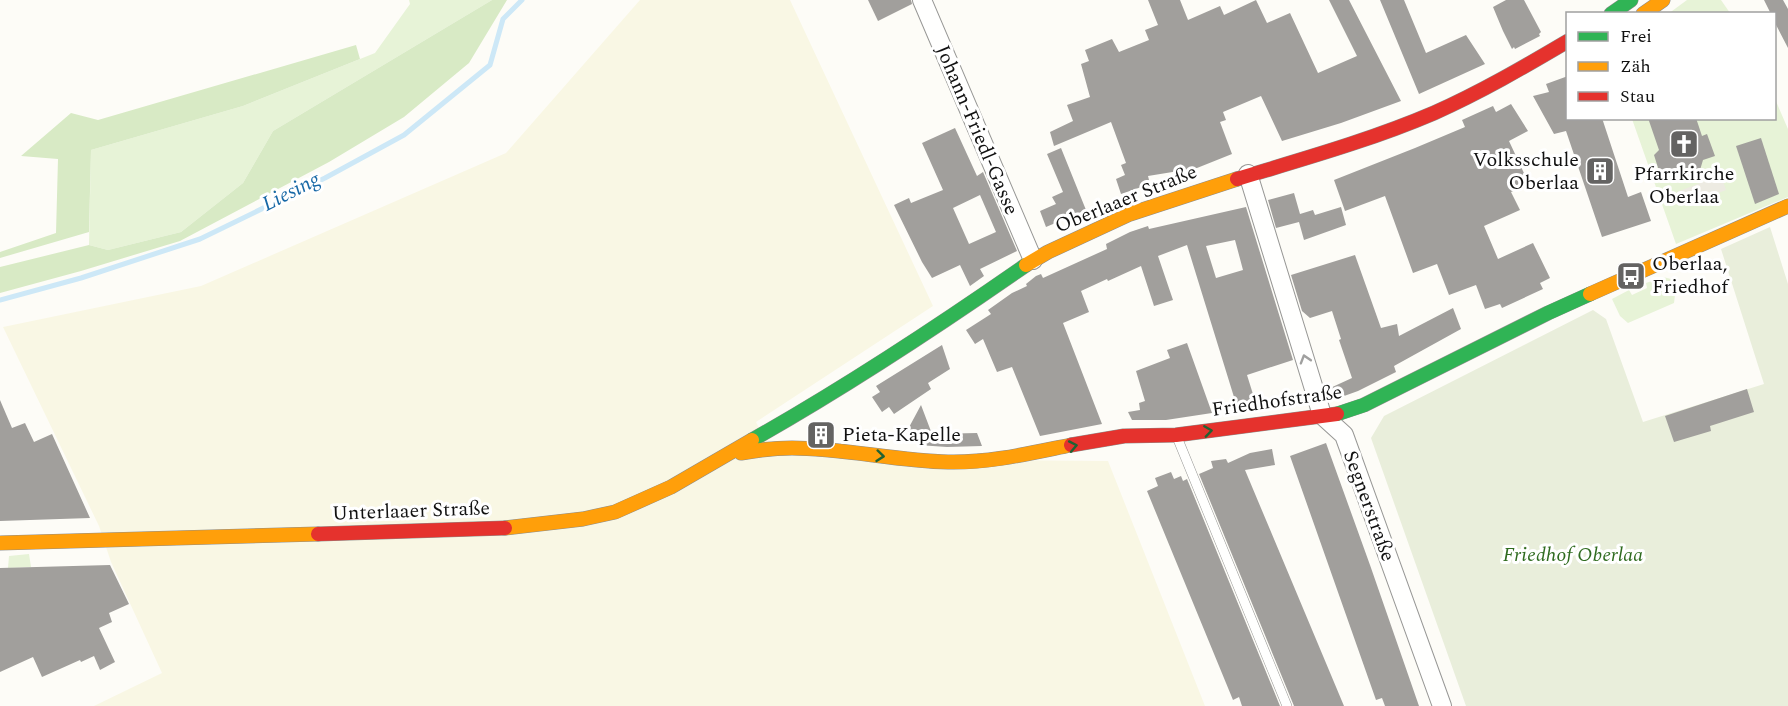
<svg xmlns="http://www.w3.org/2000/svg" width="1788" height="706" font-family="Spectral,serif">
  <style>
    .farmland { fill: #f9f7e4 }
    .green { fill: #e7f3d7 }
    .forest { fill: #d8eac5 }
    .cemetery { fill: #e9eedb }
    .plaza { fill: #edebe2 }
    .lines { fill: none; stroke-linecap: round; stroke-linejoin: round }
    .stream { stroke: #cde8f7; stroke-width: 5 }
    .building { fill: #a19f9c; fill-rule: evenodd }
    .lane-casing { stroke: #979795; stroke-width: 10 }
    .street-casing { stroke: #979795; stroke-width: 20 }
    .fast-casing { stroke: #8e8d8b; stroke-width: 15 }
    .slow-casing { stroke: #8e8d8b; stroke-width: 15 }
    .jam-casing { stroke: #8e8d8b; stroke-width: 15 }
    .lane { stroke: #fffffe; stroke-width: 9 }
    .street { stroke: #fffffe; stroke-width: 18 }
    .fast { stroke: #30b455; stroke-width: 14 }
    .slow { stroke: #ff9f0a; stroke-width: 14 }
    .jam { stroke: #e5322d; stroke-width: 14 }
    .oneway { stroke: #a0a09f }
    .oneway2 { stroke: #206233 }
    .labels { text-anchor: middle; dominant-baseline: central; stroke-width: 6; stroke-linejoin: round; paint-order: stroke }
    .street-label { font-size: 20px; fill: #111; stroke: #fff }
    .poi-label { font-size: 20px; fill: #111; stroke: #fff; text-anchor: start }
    .park-label { font-size: 20px; font-style: italic; fill: #2f6b1f; stroke: #fff }
    .water-label { font-size: 21px; font-style: italic; fill: #1768a6; stroke: #fff }
  </style>
  <rect width="100%" height="100%" fill="#fdfcf7"/>
  <path class="farmland" d="M640 0H790L933 306 756 422 765 440 993 460 1108 461 1205 706H94L162 673 111 562 99 526 3 327 201 286 506 153Z"/>
  <g class="green">
    <path d="M409 0H492L273 131 243 183 181 232 108 250 89 245 91 150 243 106 375 53 410 4Z"/>
    <path d="M1687 0H1721L1730 13 1668 14Z"/>
    <path d="M1775 99 1788 129V197L1676 244 1632 119 1774 118Z"/>
    <path d="M1663 277 1671 279 1676 287 1674 303 1628 323 1620 316 1612 299 1629 290 1632 295 1647 288 1646 283Z"/>
    <path d="M29 554 31 567 8 568 9 556Z"/>
  </g>
  <g class="forest">
    <path d="M492 0H507L469 63 404 117 329 162 180 241 81 271 0 293V267L89 245 108 250 181 232 243 183 273 131Z"/>
    <path d="M356 45 360 59 243 106 91 150 89 232 0 258V252L56 233 58 159 21 156 71 113 98 120Z"/>
  </g>
  <path class="cemetery" d="M1770 227 1788 284V706H1466L1371 438 1384 416 1593 310 1606 319 1643 422 1764 384 1721 249Z"/>
  <path class="plaza" d="M1716 167 1723 173 1722 178 1726 190 1703 199 1701 203 1691 206 1677 197V192L1710 179Z"/>
  <g class="lines">
    <path class="stream" d="M0 300 81 278 200 239 325 178 404 135 490 65 503 19 522 0"/>
  </g>
  <g class="building">
    <path d="M868 0H911L912 4 878 21Z"/>
    <path d="M1148 0H1180L1188 20 1220 6 1224 15 1256 0 1267 23 1290 13 1318 73 1357 56 1329 0H1349L1401 101 1341 123 1282 141 1261 96 1223 112 1226 120 1220 122 1232 154 1197 168 1148 176 1150 184 1121 194 1116 179 1125 175 1121 165 1126 163 1111 122 1054 146 1050 132 1073 121 1067 105 1090 97 1081 64 1089 61 1085 50 1112 39 1119 52 1149 40 1145 30 1158 25Z"/>
    <path d="M1380 0H1404L1426 53 1466 35 1485 64 1419 94Z"/>
    <path d="M1506 0H1524L1541 32 1539 34 1540 36 1515 49 1514 47 1512 49 1503 31 1493 7Z"/>
    <path d="M1764 0H1783L1788 9V48L1774 21V14H1771Z"/>
    <path d="M1568 76V118H1602L1628 197 1641 192 1651 221 1602 237 1566 131 1554 134 1533 96 1549 92 1546 84Z"/>
    <path d="M1511 104 1528 131 1509 141 1529 184 1511 192 1520 210 1484 226 1498 259 1533 243 1550 278 1540 283 1543 289 1502 308 1500 304 1485 309 1476 285 1449 295 1437 264 1413 273 1385 196 1345 211 1334 180 1415 148 1465 127 1462 120 1493 106 1496 112Z"/>
    <path d="M1648 118H1696L1702 136 1707 134 1715 156 1703 160 1700 170 1694 175 1680 177 1671 170 1660 174 1654 155 1659 150Z"/>
    <path d="M955 128 977 176 983 172 1017 251 980 269 984 276 970 286 960 265 932 278 922 262 894 205 909 198 911 203 943 190 922 143ZM980 195 996 232 969 244 953 208Z"/>
    <path d="M1761 138 1779 194 1755 204 1736 146Z"/>
    <path d="M1061 148 1086 210 1046 227 1040 211 1056 204 1052 197 1063 192 1047 154Z"/>
    <path d="M1294 193 1300 214 1313 210 1315 215 1341 207 1346 225 1304 240 1299 222 1276 228 1268 200Z"/>
    <path d="M1246 207 1293 360 1247 375 1257 407 1238 410 1187 245 1158 256 1173 300 1154 306 1141 266 1108 281 1107 279 1081 291 1089 312 1063 323 1102 424 1040 436 1012 367 997 372 983 339 975 344 966 330 991 314 988 310 1012 293 1027 286 1026 284 1036 276 1041 274 1043 278 1107 249 1106 244 1130 232 1148 226 1149 229ZM1235 240 1243 270 1216 278 1206 246Z"/>
    <path d="M1355 255 1381 328 1397 324 1399 336 1453 308 1461 329 1394 366 1396 372 1358 391 1333 400 1328 389 1352 378 1339 340 1341 339 1332 311 1310 318 1302 311 1291 275Z"/>
    <path d="M1187 343 1212 413 1166 420H1132L1128 412 1140 410 1139 403 1145 401 1136 371 1170 358 1167 350Z"/>
    <path d="M942 345 950 369 928 383 931 389 894 414 889 407 882 412 872 397 880 392 876 386Z"/>
    <path d="M1747 389 1754 412 1710 426 1711 431 1674 442 1665 416Z"/>
    <path d="M0 400 12 428 25 423 34 442 52 434 90 518 0 521Z"/>
    <path d="M921 405 932 434 977 433 982 446 947 447 918 445 913 434 907 431Z"/>
    <path d="M1326 443 1370 565 1419 706H1385L1382 698 1376 700 1290 456Z"/>
    <path d="M1272 449 1275 465 1245 470 1344 706H1294L1199 474 1213 468 1211 461 1226 459 1228 463 1250 453Z"/>
    <path d="M1171 472 1174 479 1181 476 1183 481 1187 479 1280 706H1242L1239 697 1233 700 1147 491 1158 486 1155 478Z"/>
    <path d="M110 565 129 604 109 613 112 622 99 628 115 662 100 670 94 656 81 662 80 660 42 677 33 657 0 672V568Z"/>
  </g>
  <g class="lines">
    <g class="lane-casing">
      <path id="lane" d="M1177 437 1287 706"/>
    </g>
    <g class="street-casing">
      <g id="street">
        <path d="M922 0 1033 260"/>
        <path d="M1248 174 1322 415 1344 435 1442 706"/>
      </g>
    </g>
    <g class="fast-casing">
      <g id="fast">
        <path d="M1611 14 1631 0"/>
        <path d="M1337 414 1364 405 1548 313 1590 294"/>
        <path d="M752 440C846 387 937 327 1026 265"/>
      </g>
    </g>
    <g class="slow-casing">
      <g id="slow">
        <path d="M1643 14 1663 0"/>
        <path d="M1026 265 1048 252 1130 214 1237 179"/>
        <path d="M1590 294 1788 206"/>
        <path d="M741 453C758 450 775 448 792 448 844 448 896 461 948 462 990 463 1031 453 1071 445"/>
        <path d="M505 528 583 519 615 512 671 487 752 440"/>
        <path d="M0 543 318 534"/>
      </g>
    </g>
    <g class="jam-casing">
      <g id="jam">
        <path d="M1237 179C1303 159 1371 140 1434 113 1481 92 1524 67 1568 41"/>
        <path d="M1071 445 1124 436 1176 435 1337 414"/>
        <path d="M318 534 505 528"/>
      </g>
    </g>
    <use href="#lane" class="lane"/>
    <use href="#street" class="street"/>
    <use href="#fast" class="fast"/>
    <use href="#slow" class="slow"/>
    <use href="#jam" class="jam"/>
  </g>
  <defs><path id="oneway-chevron" d="M-2-3.5L2.5 0L-2 3.5" fill="none" stroke-width="1.6" stroke-linecap="round" stroke-linejoin="round" transform="scale(1.5)"/></defs>
  <use class="oneway" href="#oneway-chevron" transform="translate(1305 359) rotate(-107)"/>
  <g class="oneway2">
    <use href="#oneway-chevron" transform="translate(1208 431) rotate(-8)"/>
    <use href="#oneway-chevron" transform="translate(1073 446) rotate(-11)"/>
    <use href="#oneway-chevron" transform="translate(880 456) rotate(6)"/>
  </g>
  <defs>
    <g id="church-square" transform="scale(1.5)"><rect x="-9" y="-9" width="18" height="18" rx="4" fill="#646362" stroke="#fff"/><path d="M-1.2-6h2.4v3.5h3.3v2.4h-3.3V6h-2.4V-.1h-3.3v-2.4h3.3Z" fill="#fff"/></g>
    <g id="building-square" transform="scale(1.5)"><rect x="-9" y="-9" width="18" height="18" rx="4" fill="#646362" stroke="#fff"/><path d="M-4-6H4V6H1V3H-1V6H-4ZM-2.5-4.3h1.7v1.8h-1.7ZM.8-4.3h1.7v1.8H.8ZM-2.5-1h1.7V.8h-1.7ZM.8-1h1.7V.8H.8Z" fill="#fff"/></g>
    <g id="bus-square" transform="scale(1.5)"><rect x="-9" y="-9" width="18" height="18" rx="4" fill="#646362" stroke="#fff"/><path d="M-5-6H5V4H4V6H2V4H-2V6H-4V4H-5ZM-3.5-4V0h7V-4ZM-3.5 1.2v1.5H-2V1.2ZM2 1.2v1.5H3.5V1.2Z" fill="#fff"/></g>
  </defs>
  <g fill-rule="evenodd">
    <use href="#church-square" x="1684" y="144"/>
    <use href="#building-square" x="1600" y="171"/>
    <use href="#bus-square" x="1631" y="276"/>
    <use href="#building-square" x="821" y="435"/>
  </g>
  <g class="labels">
    <g class="street-label">
      <text transform="translate(977 130) rotate(67)">Johann-Friedl-Gasse</text>
      <text transform="translate(1126 199) rotate(-22)">Oberlaaer Straße</text>
      <text transform="translate(1277 401) rotate(-8)">Friedhofstraße</text>
      <text transform="translate(1369 506) rotate(70)">Segnerstraße</text>
      <text transform="translate(411 511) rotate(-2)">Unterlaaer Straße</text>
    </g>
    <g class="poi-label">
      <text x="1579" y="160" text-anchor="end">Volksschule<tspan x="1579" dy="23">Oberlaa</tspan></text>
      <text x="1684" y="174" text-anchor="middle">Pfarrkirche<tspan x="1684" dy="23">Oberlaa</tspan></text>
      <text x="1652" y="264">Oberlaa,<tspan x="1652" dy="23">Friedhof</tspan></text>
      <text x="842" y="435">Pieta-Kapelle</text>
    </g>
    <g class="park-label">
      <text x="1573" y="555">Friedhof Oberlaa</text>
    </g>
    <g class="water-label">
      <text transform="translate(291 192) rotate(-27)">Liesing</text>
    </g>
  </g>
  <rect x="1566" y="12" width="210" height="108" fill="#ffffff" stroke="#a0a0a0" stroke-width="1.5"/>
  <rect x="1578" y="32" width="30" height="9" fill="#30b455" stroke="#a0a0a0" stroke-width="1.5"/>
  <text x="1620" y="42" font-size="18" fill="#111111">Frei</text>
  <rect x="1578" y="62" width="30" height="9" fill="#ff9f0a" stroke="#a0a0a0" stroke-width="1.5"/>
  <text x="1620" y="72" font-size="18" fill="#111111">Zäh</text>
  <rect x="1578" y="92" width="30" height="9" fill="#e5322d" stroke="#a0a0a0" stroke-width="1.5"/>
  <text x="1620" y="102" font-size="18" fill="#111111">Stau</text>
</svg>
